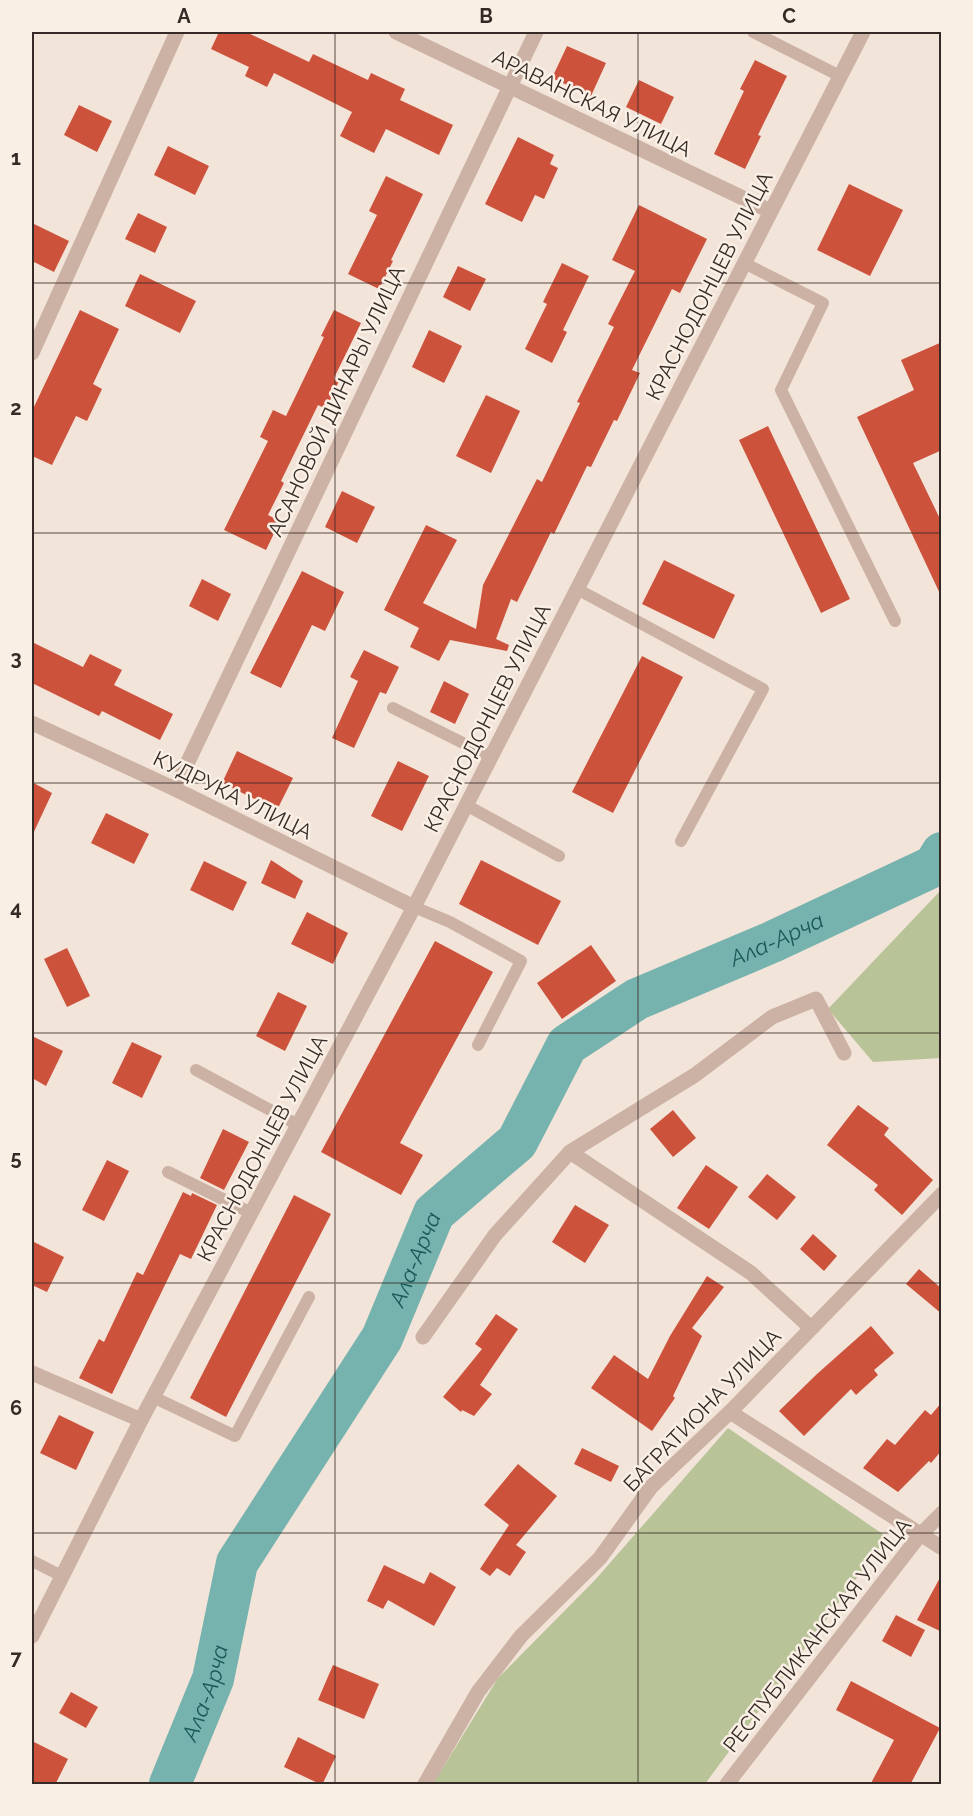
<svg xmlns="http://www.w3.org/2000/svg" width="973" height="1816" font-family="Raleway,sans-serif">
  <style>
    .green { fill: #b8c398 }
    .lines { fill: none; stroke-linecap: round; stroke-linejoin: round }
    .river { stroke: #76b2ae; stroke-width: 42 }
    .building { fill: #cd523c }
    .service { stroke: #cbb2a4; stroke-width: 12 }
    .minor { stroke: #cbb2a4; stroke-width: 15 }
    .grid { fill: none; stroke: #362a26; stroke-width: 1.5; stroke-opacity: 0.55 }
    .labels { text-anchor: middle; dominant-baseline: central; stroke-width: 5; stroke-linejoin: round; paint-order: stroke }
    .street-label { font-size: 21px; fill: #362a26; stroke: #faefe5 }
    .water-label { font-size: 22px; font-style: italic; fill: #195a58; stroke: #faefe5 }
    .neatline { fill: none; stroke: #362a26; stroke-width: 2 }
    .grid-label { font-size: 20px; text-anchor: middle; font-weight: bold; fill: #362a26 }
  </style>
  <rect width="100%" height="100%" fill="#f3e4d9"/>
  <g class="green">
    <path d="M941 890V1058L873 1062 828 1009Z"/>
    <path d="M728 1428 887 1537 705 1784H433L498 1678 595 1580Z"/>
  </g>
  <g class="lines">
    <path class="river" id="s1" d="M170 1784 213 1679 237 1563 382 1338 434 1213 517 1142 567 1045 637 999 772 942 934 866 942 853"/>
  </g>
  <g class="building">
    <path d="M219 32H246L309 62 313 54 368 80 371 73 405 89 400 100 453 125 439 155 386 129 374 153 340 136 352 112 274 73 267 87 245 76 249 67 211 49Z"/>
    <path d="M567 46 606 63 591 96 552 78Z"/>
    <path d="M755 60 787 76 758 135 761 136 745 169 714 154 744 91 740 89Z"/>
    <path d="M639 80 674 97 661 124 626 107Z"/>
    <path d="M79 105 112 121 97 152 64 135Z"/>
    <path d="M518 137 554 155 550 164 558 168 544 199 535 195 522 222 485 204Z"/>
    <path d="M168 146 209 166 195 195 154 175Z"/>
    <path d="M386 176 423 194 391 260 393 261 379 289 348 274 377 215 369 211Z"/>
    <path d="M849 184 903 210 870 276 817 250Z"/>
    <path d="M639 205 707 239 680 293 672 289 632 370 640 373 617 421 614 420 591 467 587 466 554 534 551 532 517 602 511 599 496 639 509 645 507 651 450 640 439 661 410 647 419 628 384 610 426 525 457 540 423 603 476 629 483 585 537 479 542 482 580 403 577 402 614 327 608 324 635 271 612 260Z"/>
    <path d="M138 213 167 227 155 253 125 239Z"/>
    <path d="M32 223 69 241 54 272 32 261Z"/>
    <path d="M562 263 589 276 563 330 567 332 552 363 525 349 547 304 543 302Z"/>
    <path d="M458 266 486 279 470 311 443 297Z"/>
    <path d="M140 274 196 301 180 333 125 306Z"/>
    <path d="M80 310 119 329 93 384 102 389 87 421 76 416 52 465 32 456V411Z"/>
    <path d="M334 310 361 323 334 378 339 381 326 409 318 405 281 481 284 483 268 515 280 521 266 550 224 530 268 441 260 437 273 410 286 416 324 337 321 336Z"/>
    <path d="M429 330 462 346 444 383 412 367Z"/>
    <path d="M942 342V450L913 463 942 523V598L857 417 914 390 901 360Z"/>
    <path d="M486 395 520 411 491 473 456 456Z"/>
    <path d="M768 426 850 599 821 613 739 440Z"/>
    <path d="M342 491 375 507 357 543 325 527Z"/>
    <path d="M664 560 735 595 714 639 642 604Z"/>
    <path d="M302 571 344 592 325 631 312 625 281 688 250 673Z"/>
    <path d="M202 579 231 594 218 621 189 606Z"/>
    <path d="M32 642 83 667 90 654 122 670 114 685 173 714 160 740 102 711 99 716 32 683Z"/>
    <path d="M364 650 399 667 386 694 380 692 354 748 332 738 358 681 350 677Z"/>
    <path d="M642 656 683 677 613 813 572 792Z"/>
    <path d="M444 681 469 694 455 724 430 712Z"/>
    <path d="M237 751 293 778 277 810 222 783Z"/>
    <path d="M398 761 429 776 402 831 371 816Z"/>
    <path d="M32 782 52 793 32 836Z"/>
    <path d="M106 813 149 834 134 864 91 843Z"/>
    <path d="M271 860 303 881 295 899 261 883Z"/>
    <path d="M481 860 561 901 538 945 459 904Z"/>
    <path d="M204 861 247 882 233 911 190 890Z"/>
    <path d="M307 912 348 933 333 964 291 944Z"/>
    <path d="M435 941 493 972 400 1143 423 1155 401 1195 321 1152Z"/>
    <path d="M591 945 616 981 562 1019 537 983Z"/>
    <path d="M67 948 90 996 67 1007 44 959Z"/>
    <path d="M278 992 307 1006 285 1051 256 1036Z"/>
    <path d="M32 1036 63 1051 46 1086 32 1078Z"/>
    <path d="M132 1042 162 1056 142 1098 112 1083Z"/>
    <path d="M858 1105 889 1128 884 1135 933 1180 902 1215 874 1190 878 1185 827 1145Z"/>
    <path d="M673 1110 696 1138 673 1157 650 1129Z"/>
    <path d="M223 1129 249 1142 224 1190 200 1178Z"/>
    <path d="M107 1160 129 1171 104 1221 82 1210Z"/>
    <path d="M706 1165 738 1187 709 1229 677 1208Z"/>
    <path d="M767 1174 796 1197 777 1220 748 1197Z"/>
    <path d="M183 1192 191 1196 192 1193 217 1205 191 1259 180 1254 112 1394 79 1378 99 1339 104 1342 137 1272 143 1275Z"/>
    <path d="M294 1195 331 1214 226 1417 190 1398Z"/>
    <path d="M575 1205 609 1225 585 1263 552 1242Z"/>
    <path d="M813 1234 837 1256 824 1271 800 1249Z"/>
    <path d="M32 1241 64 1257 47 1292 32 1285Z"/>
    <path d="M919 1269 942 1289V1314L906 1284Z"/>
    <path d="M707 1276 724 1287 692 1328 702 1336 673 1396 675 1398 652 1431 591 1388 614 1355 648 1379 670 1336Z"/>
    <path d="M496 1314 518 1329 480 1385 492 1394 474 1416 462 1410 461 1412 443 1397 482 1349 475 1344Z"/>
    <path d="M871 1326 894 1353 874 1370 878 1375 856 1395 851 1389 804 1436 779 1411 817 1374Z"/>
    <path d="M942 1402V1450L931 1463 929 1461 898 1492 863 1468 887 1439 895 1445 925 1410 931 1415Z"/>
    <path d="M59 1415 94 1432 76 1470 40 1453Z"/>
    <path d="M582 1448 619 1466 611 1482 574 1464Z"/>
    <path d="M518 1464 557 1496 516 1545 526 1552 510 1576 497 1568 490 1576 480 1569 509 1525 484 1505Z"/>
    <path d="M384 1565 424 1584 430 1572 456 1587 434 1626 388 1600 383 1609 367 1601Z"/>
    <path d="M942 1574V1632L917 1620Z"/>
    <path d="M896 1615 925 1630 911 1657 882 1641Z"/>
    <path d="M333 1665 379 1684 364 1719 318 1700Z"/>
    <path d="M851 1681 940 1728 910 1785H870L894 1740 836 1710Z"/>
    <path d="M71 1692 98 1707 86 1728 59 1713Z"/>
    <path d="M298 1737 336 1756 322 1785 284 1767Z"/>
    <path d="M32 1741 68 1759 55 1785H32Z"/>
  </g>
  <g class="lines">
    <g class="service">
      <path d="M753 32 840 76"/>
      <path d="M744 263 823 303 781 390 895 621"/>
      <path d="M577 589 763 689 681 841"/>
      <path d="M393 708 491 757"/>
      <path d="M466 805 559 856"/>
      <path d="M414 907 450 922 521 961 478 1045"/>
      <path d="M196 1070 298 1125"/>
      <path d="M168 1172 251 1213"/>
      <path d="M153 1397 235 1436 309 1297"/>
      <path d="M32 1561 62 1576"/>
    </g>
    <g class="minor">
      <path d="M396 32 770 211"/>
      <path d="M32 353 177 32"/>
      <path d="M32 723 175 789 414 907"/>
      <path d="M175 789 536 32"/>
      <path d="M570 1152 751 1273 811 1328"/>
      <path d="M423 1337 495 1235 570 1152 695 1075 772 1017 816 999 844 1053"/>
      <path d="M32 1373 141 1420"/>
      <path d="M730 1412 942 1548"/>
      <path d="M32 1636 141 1420 414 907 863 32"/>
      <path d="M425 1784 478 1692 521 1636 600 1558 651 1487 730 1412 942 1194"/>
      <path d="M727 1784 920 1535 942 1513"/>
    </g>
  </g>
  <path class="grid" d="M335 32V1784M638 32V1784M32 283H942M32 533H942M32 783H942M32 1033H942M32 1283H942M32 1533H942"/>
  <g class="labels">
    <g class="street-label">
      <text transform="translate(592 103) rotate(26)">АРАВАНСКАЯ УЛИЦА</text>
      <text transform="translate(709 286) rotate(-63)">КРАСНОДОНЦЕВ УЛИЦА</text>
      <text transform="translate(336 401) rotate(-65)">АСАНОВОЙ ДИНАРЫ УЛИЦА</text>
      <text transform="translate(487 718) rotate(-63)">КРАСНОДОНЦЕВ УЛИЦА</text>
      <text transform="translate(233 795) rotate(26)">КУДРУКА УЛИЦА</text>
      <text transform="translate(262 1148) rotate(-62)">КРАСНОДОНЦЕВ УЛИЦА</text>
      <text transform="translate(702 1410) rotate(-46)">БАГРАТИОНА УЛИЦА</text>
      <text transform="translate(817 1635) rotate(-52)">РЕСПУБЛИКАНСКАЯ УЛИЦА</text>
    </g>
    <g class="water-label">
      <text stroke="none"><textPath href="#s1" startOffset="1089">Ала-Арча</textPath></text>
      <text stroke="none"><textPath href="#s1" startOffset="585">Ала-Арча</textPath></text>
      <text stroke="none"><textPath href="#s1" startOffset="98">Ала-Арча</textPath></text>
    </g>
  </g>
  <rect width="973" height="1816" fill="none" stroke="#faefe5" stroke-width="66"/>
  <rect x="33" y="33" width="907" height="1750" class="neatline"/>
  <g class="grid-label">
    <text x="184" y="23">A</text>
    <text x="486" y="23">B</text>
    <text x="789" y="23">C</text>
    <text x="16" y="165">1</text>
    <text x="16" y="415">2</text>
    <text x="16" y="665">3</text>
    <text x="16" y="915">4</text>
    <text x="16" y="1165">5</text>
    <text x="16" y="1415">6</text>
    <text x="16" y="1665">7</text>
  </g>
</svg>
